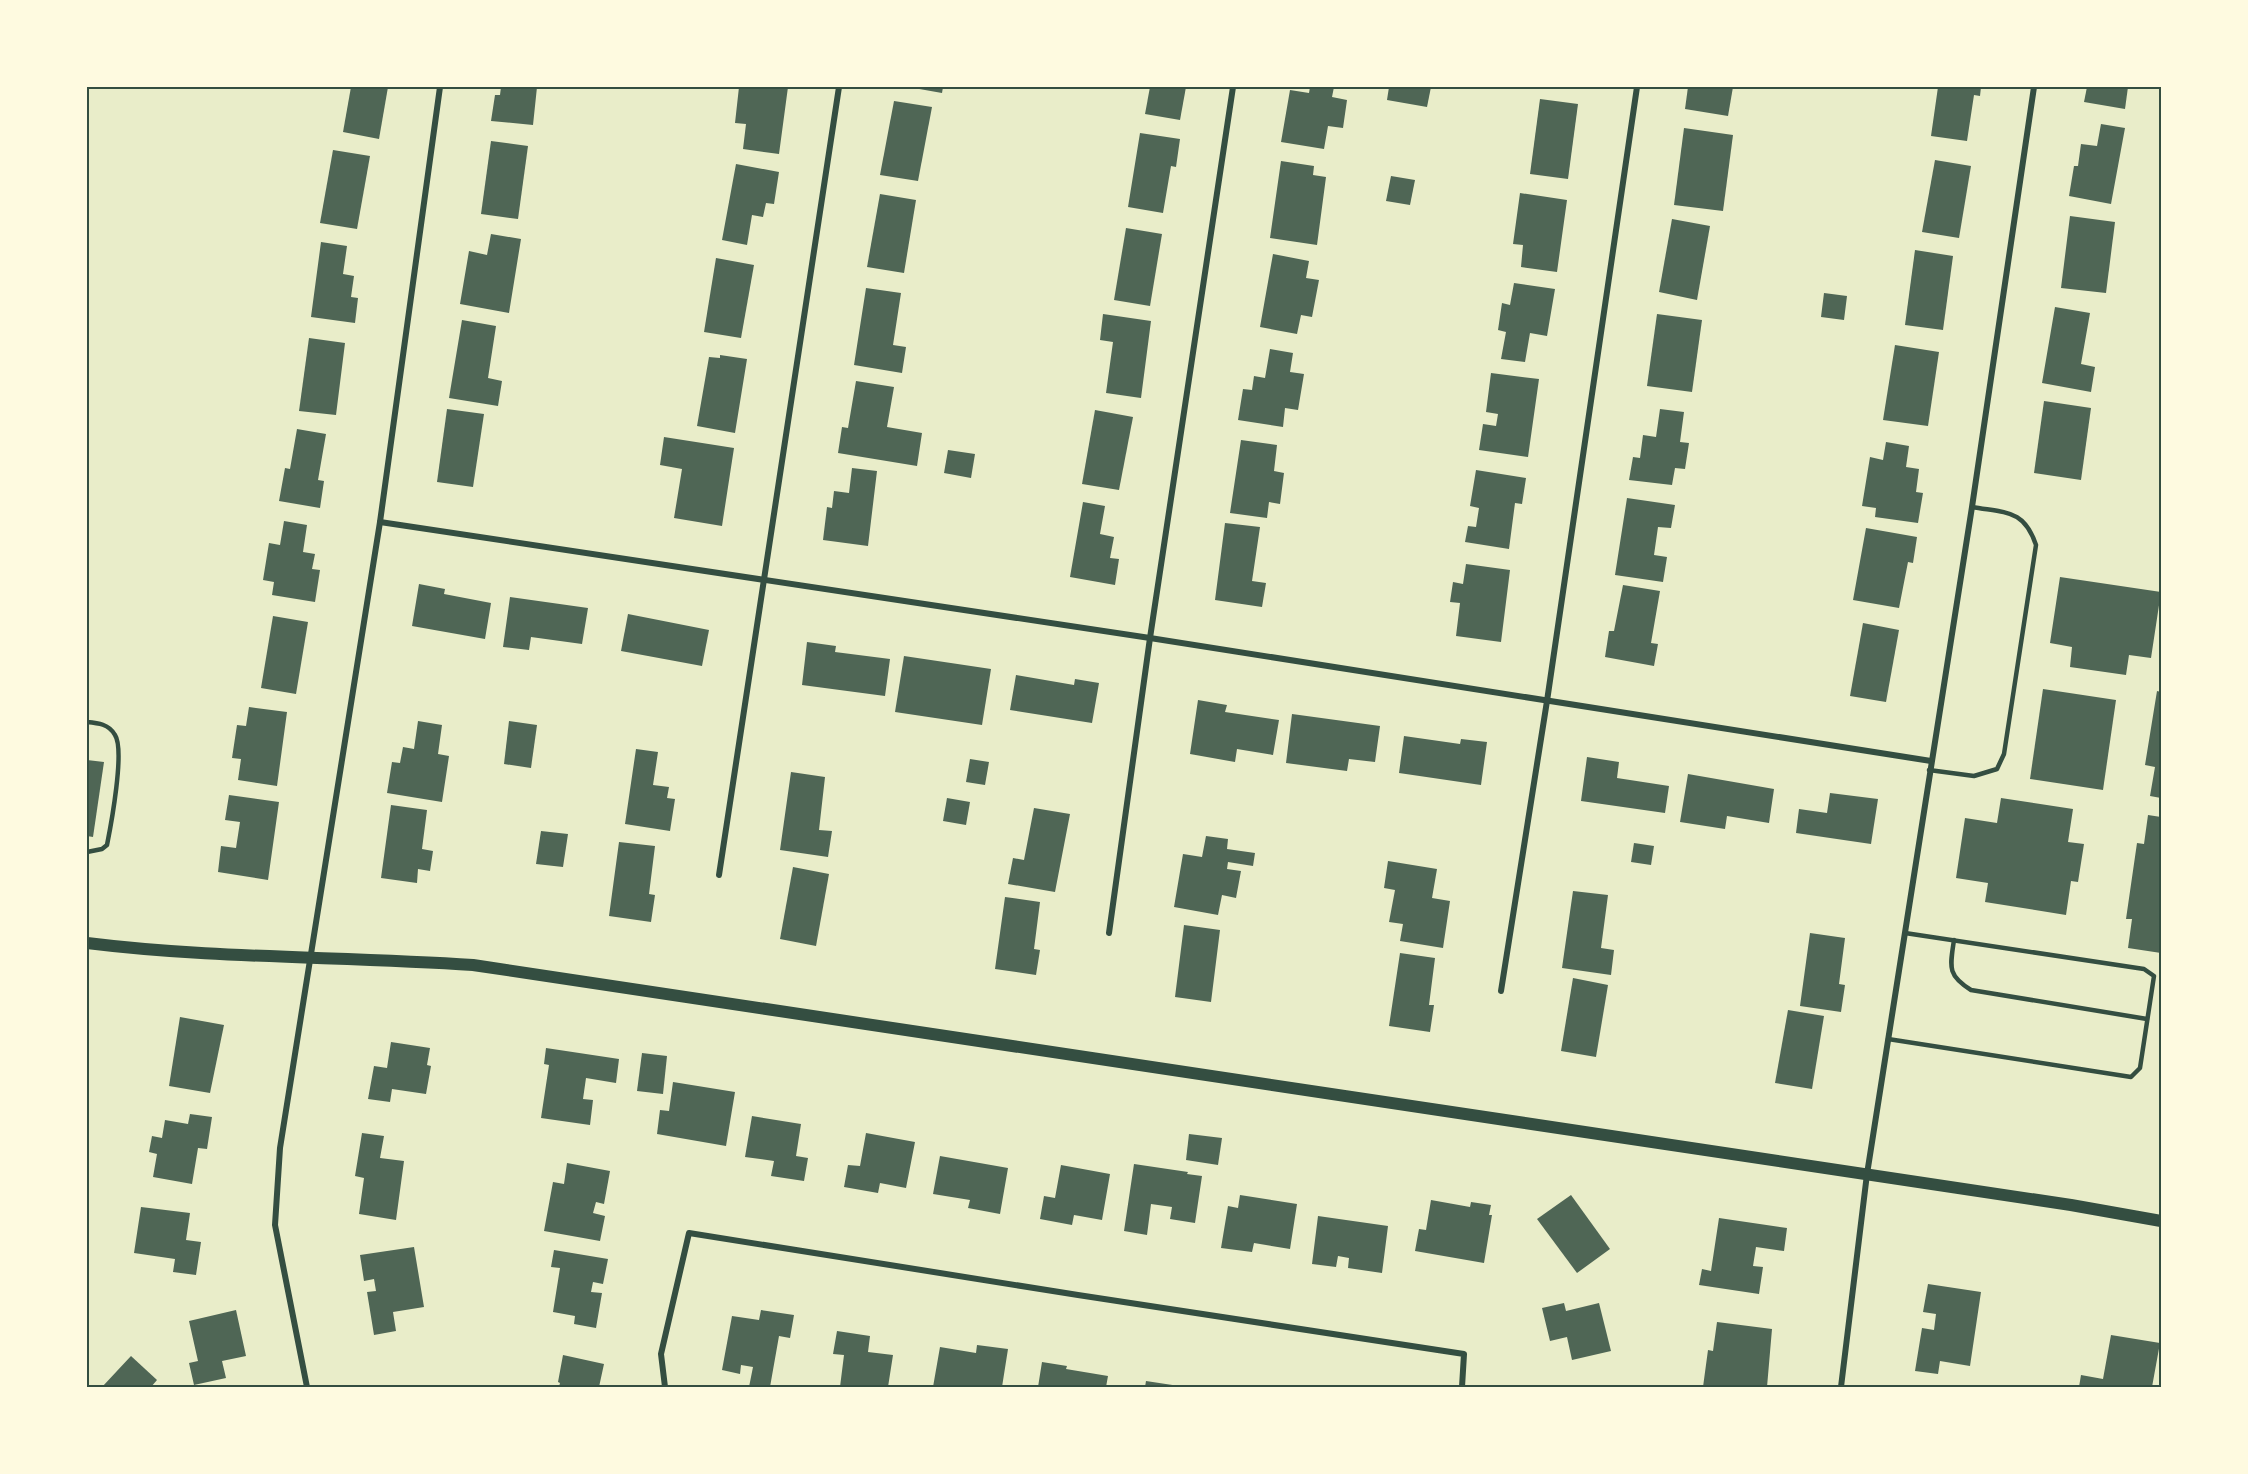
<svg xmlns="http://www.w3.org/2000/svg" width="2248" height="1474" font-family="'Golos Text',sans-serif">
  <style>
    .building { fill: #4f6655 }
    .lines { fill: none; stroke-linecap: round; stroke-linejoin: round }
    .service { stroke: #344e41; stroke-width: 4.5 }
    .minor { stroke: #344e41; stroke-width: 6 }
    .secondary { stroke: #344e41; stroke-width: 12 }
    .neatline { fill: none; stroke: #344e41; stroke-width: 2 }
  </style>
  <rect width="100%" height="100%" fill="#e9edc9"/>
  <g class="building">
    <path d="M351 87H388L379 139 343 132Z"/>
    <path d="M501 87H537L533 125 491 121 495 95H500Z"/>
    <path d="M739 87H788L779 154 743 149 746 124 735 123Z"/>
    <path d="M908 87H943L942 93Z"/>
    <path d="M1150 87H1186L1180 120 1145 114Z"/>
    <path d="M1310 87H1334L1332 97 1347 100 1343 128 1328 126 1324 149 1281 142 1290 90 1309 93Z"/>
    <path d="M1389 87H1431L1427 107 1387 100Z"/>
    <path d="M1688 87H1733L1728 116 1685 109Z"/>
    <path d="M1938 87H1981L1980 96 1974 95 1967 141 1931 136Z"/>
    <path d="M2087 87H2128L2125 109 2084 102Z"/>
    <path d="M1540 99 1578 104 1568 179 1530 174Z"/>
    <path d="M894 101 932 107 918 181 880 175Z"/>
    <path d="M2101 124 2125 128 2111 204 2069 196 2074 166H2078L2081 144 2097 146Z"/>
    <path d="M1684 128 1733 135 1723 211 1674 205Z"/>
    <path d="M1140 133 1180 139 1176 167 1171 166 1163 213 1128 207Z"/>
    <path d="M491 141 528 146 518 219 481 214Z"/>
    <path d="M333 150 370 156 357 229 320 223Z"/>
    <path d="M1935 160 1971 166 1959 238 1922 232Z"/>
    <path d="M1281 161 1314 166 1313 175 1326 177 1317 245 1270 238Z"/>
    <path d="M736 164 779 172 774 204 766 203 763 217 752 215 747 245 722 240Z"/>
    <path d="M1391 176 1415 180 1410 205 1386 201Z"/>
    <path d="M1520 193 1567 200 1557 272 1521 267 1523 245 1513 244Z"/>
    <path d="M880 194 916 200 904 273 867 267Z"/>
    <path d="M2070 216 2115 222 2106 293 2061 288Z"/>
    <path d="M1672 219 1710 226 1697 300 1659 292Z"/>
    <path d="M1126 228 1162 234 1150 306 1114 300Z"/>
    <path d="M491 234 521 239 509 313 460 304 469 251 487 255Z"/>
    <path d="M321 242 347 246 343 274 354 276 351 297 358 298 355 323 311 317Z"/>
    <path d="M1915 250 1953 256 1943 330 1905 325Z"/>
    <path d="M1273 254 1309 261 1306 278 1319 280 1312 317 1301 315 1297 334 1260 327Z"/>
    <path d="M716 258 754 265 741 338 704 332Z"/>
    <path d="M1514 283 1555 289 1547 336 1530 333 1525 362 1501 359 1506 332 1498 330 1502 303 1510 305Z"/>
    <path d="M866 288 901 293 893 345 906 347 902 373 854 365Z"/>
    <path d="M1824 293 1847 296 1844 320 1821 317Z"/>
    <path d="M2055 307 2090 313 2081 364 2095 367 2091 392 2042 383Z"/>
    <path d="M1103 314 1151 321 1141 398 1106 393 1113 342 1100 340Z"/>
    <path d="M1657 314 1702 320 1692 392 1647 386Z"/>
    <path d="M462 320 496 326 488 378 502 381 498 406 449 398Z"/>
    <path d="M309 338 345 343 336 415 299 411Z"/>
    <path d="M1895 345 1939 352 1928 426 1883 420Z"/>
    <path d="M1270 349 1293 353 1290 372 1304 374 1298 410 1285 408 1283 427 1238 420 1243 389 1252 390 1254 376 1265 378Z"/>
    <path d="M720 355 747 359 735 433 697 426 709 357 720 358Z"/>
    <path d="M1491 373 1539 379 1528 457 1479 450 1483 424 1496 426 1498 414 1486 412Z"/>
    <path d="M856 381 894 387 887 427 922 433 917 466 838 453 842 427 848 428Z"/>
    <path d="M2044 401 2091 408 2081 480 2034 473Z"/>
    <path d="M447 409 484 414 473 487 437 482Z"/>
    <path d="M1660 409 1684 412 1680 442 1689 443 1685 469 1675 468 1672 485 1629 480 1633 457 1640 458 1643 435 1656 437Z"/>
    <path d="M1095 410 1133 417 1119 490 1082 484Z"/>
    <path d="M297 429 326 434 318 480 324 481 320 508 279 501 285 468 290 469Z"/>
    <path d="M664 437 734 448 722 526 674 518 682 469 660 465Z"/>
    <path d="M1241 440 1277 445 1274 471 1284 473 1280 504 1269 502 1267 518 1230 513Z"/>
    <path d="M1886 442 1909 446 1906 467 1919 469 1916 492 1923 493 1918 523 1875 517 1876 508 1862 506 1870 457 1883 460Z"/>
    <path d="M948 450 975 454 971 478 944 473Z"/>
    <path d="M852 468 877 471 868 546 823 540 827 507 832 508 834 491 849 493Z"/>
    <path d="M1476 470 1526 478 1522 504 1515 503 1509 549 1465 542 1468 526 1476 527 1479 508 1470 506Z"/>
    <path d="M1627 498 1675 505 1671 528 1658 527 1654 555 1667 557 1663 582 1615 575Z"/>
    <path d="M1083 502 1105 506 1100 534 1114 537 1110 558 1119 559 1115 585 1070 577Z"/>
    <path d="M284 521 307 525 303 552 315 554 312 569 320 570 315 602 272 595 274 582 263 580 269 543 280 545Z"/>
    <path d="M1225 523 1260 527 1252 581 1266 583 1262 607 1215 600Z"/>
    <path d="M1866 528 1917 537 1913 563 1908 562 1899 608 1853 600Z"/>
    <path d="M1466 564 1510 570 1501 642 1456 636 1460 603 1450 602 1453 582 1463 584Z"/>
    <path d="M2060 577 2161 592 2151 658 2129 655 2126 675 2070 667 2072 647 2050 643Z"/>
    <path d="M419 584 445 589 444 594 491 603 485 639 412 626Z"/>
    <path d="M1623 585 1660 591 1651 643 1658 644 1654 666 1605 657 1609 631H1614Z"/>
    <path d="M510 597 588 608 582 644 531 637 529 650 503 647Z"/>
    <path d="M628 614 709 630 702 666 621 651Z"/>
    <path d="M273 616 308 622 296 694 261 688Z"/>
    <path d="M1863 623 1899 630 1886 702 1850 696Z"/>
    <path d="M807 642 836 646 835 652 890 659 885 696 802 685Z"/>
    <path d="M904 656 991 669 982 725 895 712Z"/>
    <path d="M1016 675 1074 685 1075 679 1099 683 1092 723 1010 710Z"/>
    <path d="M2043 689 2116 700 2103 790 2030 779Z"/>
    <path d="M2157 691 2161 692V798L2150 796 2155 767 2145 765Z"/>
    <path d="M1198 700 1227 705 1225 712 1279 720 1273 755 1237 749 1235 762 1190 754Z"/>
    <path d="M249 707 287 712 277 786 238 780 241 759 232 758 237 725 246 726Z"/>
    <path d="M1292 714 1380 726 1375 762 1349 759 1347 771 1286 763Z"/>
    <path d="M418 721 442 725 438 754 449 756 442 802 387 793 392 762 400 763 403 747 414 749Z"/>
    <path d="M509 721 537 725 531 768 504 764Z"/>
    <path d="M1404 736 1460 744 1461 739 1487 742 1481 785 1399 773Z"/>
    <path d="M636 749 658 752 653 785 669 787 667 798 675 799 670 831 625 824Z"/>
    <path d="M1587 757 1619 762 1617 778 1669 786 1665 813 1581 801Z"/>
    <path d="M970 759 989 762 985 785 966 782Z"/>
    <path d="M87 760 104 762 93 837 87 836Z"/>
    <path d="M791 772 825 777 819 830 832 831 828 857 780 850Z"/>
    <path d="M1688 774 1774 789 1769 823 1727 816 1725 829 1680 822Z"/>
    <path d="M1830 793 1878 799 1871 844 1796 833 1799 809 1827 813Z"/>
    <path d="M229 795 279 802 268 880 218 872 221 846 236 848 240 822 225 820Z"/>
    <path d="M947 798 970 802 966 825 943 821Z"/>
    <path d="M2001 798 2073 809 2068 842 2084 844 2078 882 2071 881 2066 915 1985 902 1988 883 1956 878 1965 818 1997 823Z"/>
    <path d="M391 805 427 810 422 849 433 851 430 871 418 869 417 883 381 878Z"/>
    <path d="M1034 808 1070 814 1055 892 1008 884 1013 858 1024 860Z"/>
    <path d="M2148 815 2161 817V953L2128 948 2132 919H2126L2137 843 2144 844Z"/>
    <path d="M541 831 568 834 563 867 536 864Z"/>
    <path d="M1206 836 1228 839 1227 849 1255 853 1253 866 1228 862 1227 869 1241 871 1236 898 1222 895 1218 915 1174 907 1183 854 1202 857Z"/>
    <path d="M619 842 655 846 649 894 655 895 651 922 609 916Z"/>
    <path d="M1634 843 1654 846 1651 865 1631 862Z"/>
    <path d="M1388 861 1437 869 1432 898 1450 901 1443 948 1400 941 1403 924 1389 922 1395 890 1384 888Z"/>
    <path d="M793 867 829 874 816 946 780 939Z"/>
    <path d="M1573 891 1608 895 1601 948 1614 950 1611 975 1562 968Z"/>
    <path d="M1005 897 1040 902 1034 949 1040 950 1036 975 995 969Z"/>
    <path d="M1184 925 1220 930 1211 1002 1175 997Z"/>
    <path d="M1810 933 1845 938 1839 984 1845 985 1841 1012 1800 1006Z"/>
    <path d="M1400 953 1435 958 1429 1005H1434L1430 1032 1389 1026Z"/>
    <path d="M1573 978 1608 985 1596 1057 1561 1051Z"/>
    <path d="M1788 1010 1824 1016 1812 1089 1775 1083Z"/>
    <path d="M180 1017 224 1025 210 1093 169 1086Z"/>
    <path d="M391 1042 430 1048 427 1065 431 1066 426 1094 392 1089 390 1102 368 1099 374 1066 387 1068Z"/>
    <path d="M546 1048 619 1059 616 1083 586 1078 583 1099 593 1100 590 1125 541 1118 549 1065 544 1064Z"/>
    <path d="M642 1053 667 1056 663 1094 637 1091Z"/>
    <path d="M673 1082 735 1092 726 1146 657 1134 660 1110 669 1111Z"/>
    <path d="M190 1114 212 1117 207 1149 198 1148 192 1184 153 1177 157 1154 149 1152 152 1136 162 1138 165 1120 188 1124Z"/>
    <path d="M752 1116 801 1124 796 1156 808 1158 804 1181 771 1176 774 1161 745 1157Z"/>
    <path d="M362 1133 384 1136 380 1158 404 1161 396 1220 359 1214 364 1178 355 1176Z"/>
    <path d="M866 1133 915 1142 906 1188 880 1183 878 1193 844 1187 848 1165 860 1166Z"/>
    <path d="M1189 1134 1222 1138 1218 1165 1186 1160Z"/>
    <path d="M940 1156 1008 1168 1000 1214 968 1208 970 1200 933 1194Z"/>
    <path d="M567 1163 610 1171 604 1204 596 1202 593 1213 605 1216 600 1241 544 1231 553 1182 564 1184Z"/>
    <path d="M1134 1164 1188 1172 1187 1174 1202 1176 1195 1223 1170 1219 1172 1207 1151 1204 1147 1235 1124 1231Z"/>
    <path d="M1061 1165 1110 1174 1102 1220 1074 1215 1072 1225 1040 1219 1044 1196 1055 1198Z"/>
    <path d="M1240 1195 1297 1204 1290 1249 1254 1243 1252 1252 1221 1248 1228 1206 1238 1208Z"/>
    <path d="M1571 1195 1610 1249 1577 1273 1537 1219Z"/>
    <path d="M1431 1200 1470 1207 1471 1202 1491 1205 1489 1215H1492L1484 1263 1415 1251 1419 1229 1426 1230Z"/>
    <path d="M141 1207 190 1213 186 1240 201 1242 196 1275 173 1272 175 1259 134 1253Z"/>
    <path d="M1318 1216 1388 1226 1382 1273 1348 1268 1349 1258 1338 1256 1336 1267 1312 1264Z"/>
    <path d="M1719 1218 1787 1228 1784 1251 1756 1247 1753 1266 1763 1267 1759 1294 1699 1285 1702 1269 1711 1271Z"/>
    <path d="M414 1247 424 1307 393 1312 396 1331 374 1335 367 1292 376 1291 374 1279 364 1281 360 1255Z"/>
    <path d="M554 1250 608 1259 603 1284 593 1282 591 1292 602 1293 596 1328 574 1324 575 1316 553 1312 560 1268 551 1267Z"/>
    <path d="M1928 1284 1981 1292 1970 1366 1940 1361 1938 1374 1915 1371 1922 1328 1934 1330 1936 1314 1923 1312Z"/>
    <path d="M1564 1303 1566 1311 1599 1303 1611 1351 1572 1360 1567 1337 1550 1341 1542 1308Z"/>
    <path d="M236 1310 246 1356 222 1361 226 1378 194 1385 189 1363 198 1361 189 1321Z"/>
    <path d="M761 1310 794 1315 790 1338 779 1336 770 1387H749L753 1367 741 1365 740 1374 722 1370 732 1316 759 1320Z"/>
    <path d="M1717 1322 1772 1329 1767 1387H1703L1708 1350 1713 1351Z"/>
    <path d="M837 1331 870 1336 868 1352 893 1355 888 1387H840L844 1355 833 1354Z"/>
    <path d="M2111 1335 2160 1343 2152 1387H2079L2081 1375 2103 1379Z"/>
    <path d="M977 1345 1008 1349 1002 1387H933L940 1347 976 1353Z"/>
    <path d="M563 1355 604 1364 599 1387H559L560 1383 558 1382Z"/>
    <path d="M131 1356 157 1380 151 1387H102Z"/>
    <path d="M1042 1362 1067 1366 1066 1369 1108 1376 1106 1387H1038Z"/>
    <path d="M1146 1381 1179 1386V1387H1145Z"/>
  </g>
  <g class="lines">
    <g class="service">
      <path d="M87 722C98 723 109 724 115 735 125 750 111 825 107 845L102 849 87 852"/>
      <path d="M1929 770 1974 776 1997 769 2004 754 2036 545C2024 509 2006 513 1972 507"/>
      <path d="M1954 940C1950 967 1947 975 1971 990L2147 1019"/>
      <path d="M1888 1039 2131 1077 2140 1068 2154 976 2144 969 1905 933"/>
    </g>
    <g class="minor">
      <path d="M380 522 1150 638 1931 761"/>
      <path d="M719 875 839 87"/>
      <path d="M1109 933 1150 638 1233 87"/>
      <path d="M1501 991 1547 701 1637 87"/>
      <path d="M307 1387 275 1225 280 1148 380 522 440 87"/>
      <path d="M665 1387 661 1354 689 1233 1078 1295 1464 1354 1462 1387"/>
      <path d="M1841 1387 1867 1174 1972 507 2034 87"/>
    </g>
    <path class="secondary" d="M87 943C215 959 344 956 473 965L2071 1205 2161 1221"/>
  </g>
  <rect width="2248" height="1474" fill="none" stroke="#fefae0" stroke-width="177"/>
  <rect x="88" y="88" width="2072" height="1298" class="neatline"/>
</svg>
